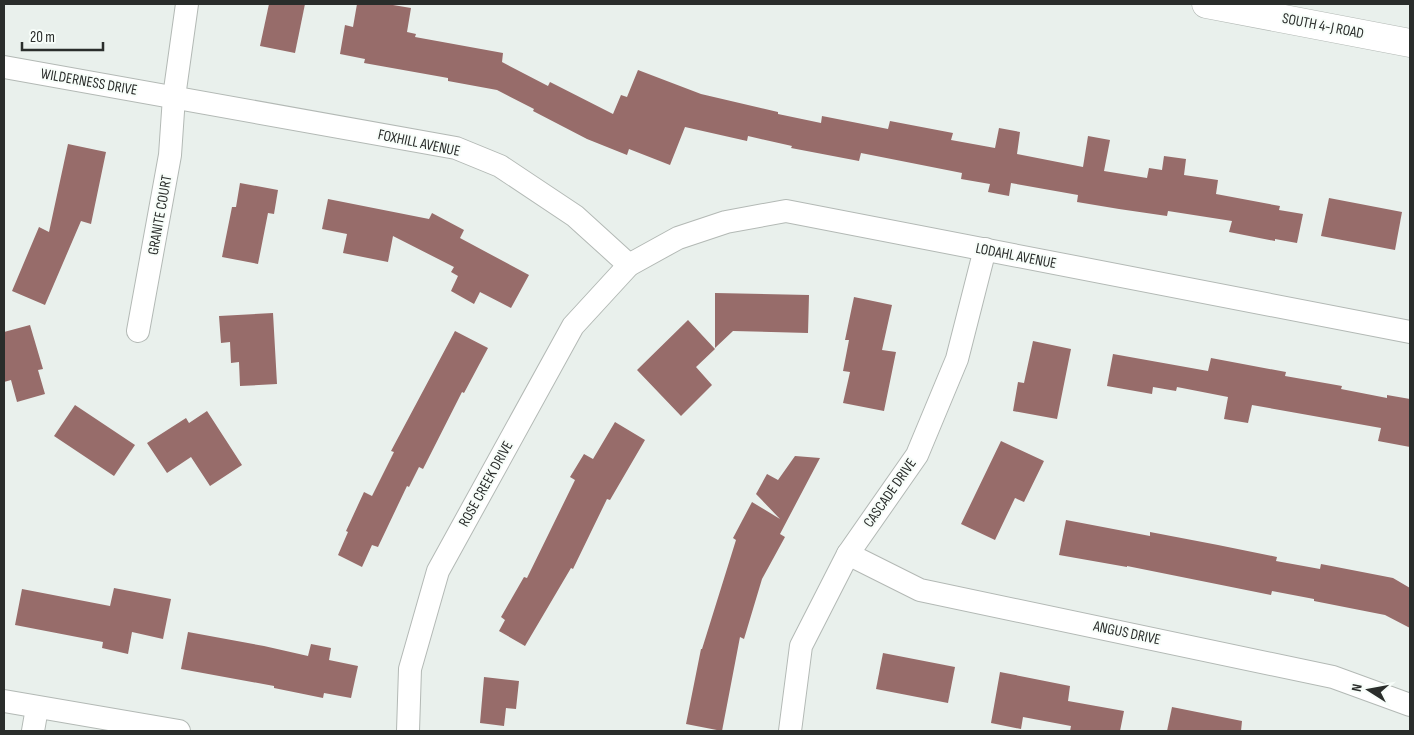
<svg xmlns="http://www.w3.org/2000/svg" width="1414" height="735" font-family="'Sofia Sans Condensed',sans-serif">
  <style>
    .building { fill: #976c6a }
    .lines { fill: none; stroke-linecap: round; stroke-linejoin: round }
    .minor-casing { stroke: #b3b9b5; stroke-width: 24 }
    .secondary-casing { stroke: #b3b9b5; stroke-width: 29 }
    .minor { stroke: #fff; stroke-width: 22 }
    .secondary { stroke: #fff; stroke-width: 28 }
    .labels { text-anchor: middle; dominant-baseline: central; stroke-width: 4; stroke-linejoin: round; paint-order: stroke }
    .street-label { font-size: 15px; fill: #2a2d2b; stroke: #f7fdf9 }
  </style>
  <rect width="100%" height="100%" fill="#e9f0ec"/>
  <g class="building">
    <path d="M269 4H305L295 53 260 46Z"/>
    <path d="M357 4H387L411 8 407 32 416 34 415 37 503 53 502 62 548 86 550 82 613 114 621 95 627 97 638 70 701 94 778 112V114L821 123 822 116 888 129 890 121 953 133 951 140 995 148 999 128 1020 132 1017 154 1083 167 1088 136 1110 140 1104 171 1147 178 1149 168 1162 170 1164 156 1186 159 1184 175 1218 180 1216 194 1280 206 1279 210 1303 214 1297 243 1275 239V241L1229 232 1232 221 1168 211 1167 216 1119 209 1077 202 1078 195 1011 183 1009 196 988 192 990 184 961 179 962 173 861 153 859 161 791 148 792 146 748 136 747 141 685 127 670 165 629 149 627 155 587 139 533 111 534 109 497 90 448 81V78L364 63 365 59 340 54 345 25 353 27Z"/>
    <path d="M68 144 106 152 91 224 81 221 45 305 12 291 39 227 49 232Z"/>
    <path d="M240 183 278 190 274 214 268 213 258 264 222 257 232 207H236Z"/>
    <path d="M1329 198 1402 212 1395 250 1321 236Z"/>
    <path d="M328 199 429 219 432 213 464 230 460 238 529 275 511 308 480 292 474 304 451 291 458 276 451 272 454 267 393 236 388 262 343 253 347 234 322 229Z"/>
    <path d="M715 293 809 295 808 333 733 331 715 348Z"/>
    <path d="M854 297 892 305 882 350 896 352 884 411 843 403 850 372 843 371 849 340H845Z"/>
    <path d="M273 313 277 384 240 386 239 362 231 363 230 342 221 343 219 316Z"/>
    <path d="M688 320 715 349 696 367 712 385 681 416 637 370Z"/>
    <path d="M30 325 43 369 38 370 45 394 17 402 11 380 4 382V332Z"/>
    <path d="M455 331 488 348 464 393 462 392 423 469 419 467 409 487 407 486 378 547 372 545 362 567 338 555 348 532 346 531 364 492 372 496 394 452 391 451Z"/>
    <path d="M1033 341 1071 349 1057 419 1013 411 1018 382 1024 383Z"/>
    <path d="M1113 354 1208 371 1211 358 1286 372 1285 376 1342 386 1341 389 1387 398V395L1410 399V447L1378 441 1381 428 1252 405 1248 423 1224 419 1228 397 1177 387 1176 391 1153 387 1152 394 1107 386Z"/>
    <path d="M75 405 135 445 114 476 54 436Z"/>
    <path d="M207 411 242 465 210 486 191 457 167 473 147 443 186 418 189 423Z"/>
    <path d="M615 422 645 440 610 500 607 499 573 569 571 568 525 646 499 631 505 620 501 617 524 577 527 578 575 480 570 477 584 454 593 459Z"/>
    <path d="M1001 441 1044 461 1024 502 1015 498 995 540 961 524Z"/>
    <path d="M795 456 820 458 780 534 785 537 762 579 744 639 740 637 722 731 686 724 701 649H702L736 540 733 538 752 502 780 519 756 494 767 474 778 480Z"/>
    <path d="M1066 520 1150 536V532L1218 545 1277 557 1276 561 1320 569 1321 564 1393 578 1410 588V628L1385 615 1314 601V599L1272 591 1271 595 1127 566V567L1059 555Z"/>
    <path d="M114 588 171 599 163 639 132 632 128 654 102 648 103 642 15 625 22 589 110 606Z"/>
    <path d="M188 632 264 646 308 656 311 644 331 648 329 660 358 666 351 698 324 693 323 698 274 688V686L181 669Z"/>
    <path d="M883 653 955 667 948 703 876 689Z"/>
    <path d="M1000 672 1070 686 1068 701 1124 711 1120 731H1070L1071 726 1023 717 1021 729 991 723Z"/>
    <path d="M484 677 519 681 516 709 506 708 504 726 480 723Z"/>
    <path d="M1172 707 1242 721 1241 731H1167Z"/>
  </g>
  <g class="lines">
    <g class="minor-casing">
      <g id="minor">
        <path d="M4 67 456 148 500 166 575 216 629 265"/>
        <path d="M138 331 170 155 174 97 187 4"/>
        <path d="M848 554 920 590 1333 677 1410 705"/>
        <path d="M4 701 179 731"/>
        <path d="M33 731 37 708"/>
        <path d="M408 731 410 669 438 571 573 326 629 265 678 238 726 222 786 211 1410 332"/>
        <path d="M790 731 801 646 848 554 917 455 957 359 985 249"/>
      </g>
    </g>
    <g class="secondary-casing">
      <path id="secondary" d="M1206 4 1410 43"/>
    </g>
    <use href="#minor" class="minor"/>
    <use href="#secondary" class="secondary"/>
  </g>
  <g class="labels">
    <g class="street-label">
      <text transform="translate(1323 26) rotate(11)">SOUTH 4-J ROAD</text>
      <text transform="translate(89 82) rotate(10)">WILDERNESS DRIVE</text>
      <text transform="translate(419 143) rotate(12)">FOXHILL AVENUE</text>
      <text transform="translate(160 215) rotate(-80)">GRANITE COURT</text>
      <text transform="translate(1016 256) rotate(11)">LODAHL AVENUE</text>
      <text transform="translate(486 484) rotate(-61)">ROSE CREEK DRIVE</text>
      <text transform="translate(890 493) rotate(-55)">CASCADE DRIVE</text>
      <text transform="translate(1127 633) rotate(12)">ANGUS DRIVE</text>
    </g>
  </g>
  <rect width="1414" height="735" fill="none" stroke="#2a2d2b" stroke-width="10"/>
  <g transform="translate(1369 690) rotate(281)" stroke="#f7fdf9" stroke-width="4" paint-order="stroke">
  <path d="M0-4L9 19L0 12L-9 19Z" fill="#2a2d2b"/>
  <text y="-8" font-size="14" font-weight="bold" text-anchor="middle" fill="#2a2d2b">N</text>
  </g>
  <path d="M22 42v8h81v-8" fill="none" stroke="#2a2d2b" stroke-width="2.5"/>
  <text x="30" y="42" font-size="15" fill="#2a2d2b" stroke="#f7fdf9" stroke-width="4" paint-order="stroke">20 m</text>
</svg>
